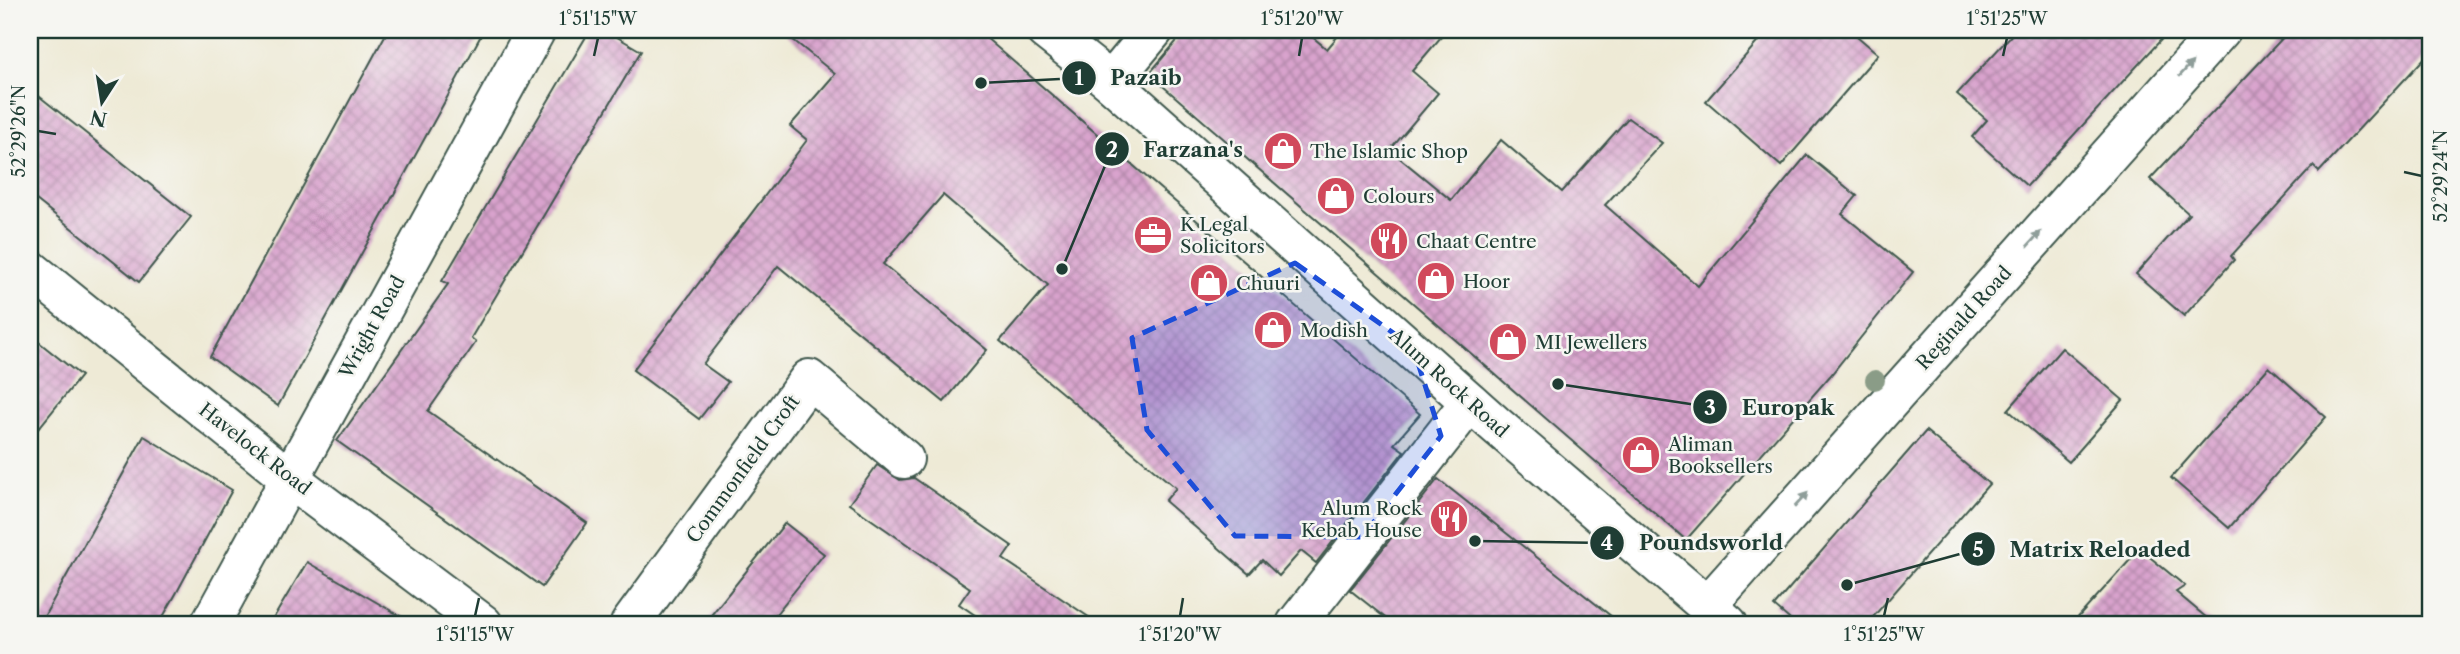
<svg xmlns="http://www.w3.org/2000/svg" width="2460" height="654" font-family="'Libre Caslon Text',serif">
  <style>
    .building { fill: url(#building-cross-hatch) }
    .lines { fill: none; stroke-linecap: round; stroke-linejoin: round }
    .minor-casing { stroke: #3e574c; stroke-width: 42 }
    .minor { stroke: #fff; stroke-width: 38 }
    .tree { fill: #8a9c87 }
    .oneway { fill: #8f9e9a }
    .marked { fill: #1d4ed8; fill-opacity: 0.2; stroke: #1d4ed8; stroke-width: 5; stroke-dasharray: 14 9; stroke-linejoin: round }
    .ticks { fill: none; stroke: #1f3d34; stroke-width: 2.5 }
    .labels { text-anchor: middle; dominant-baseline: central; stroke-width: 5; stroke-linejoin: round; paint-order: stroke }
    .poi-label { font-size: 19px; fill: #1f3d34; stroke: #f6f6f2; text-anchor: start }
    .street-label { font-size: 19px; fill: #1f3d34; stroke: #f6f6f2 }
    .leader { fill: none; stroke: #1f3d34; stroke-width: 2.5 }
    .callout-dot { fill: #1f3d34; stroke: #f6f6f2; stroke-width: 2.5 }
    .mark-label { font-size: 21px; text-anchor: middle; font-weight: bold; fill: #fff }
    .callout-label { font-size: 21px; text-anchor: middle; font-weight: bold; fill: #1f3d34; stroke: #f6f6f2; stroke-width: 5; stroke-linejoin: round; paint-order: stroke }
    .neatline { fill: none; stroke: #1f3d34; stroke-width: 2.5 }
    .ticks-label { font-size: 18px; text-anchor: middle; fill: #1f3d34 }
  </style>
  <defs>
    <pattern id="building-cross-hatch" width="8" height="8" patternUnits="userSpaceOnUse" patternTransform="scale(1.75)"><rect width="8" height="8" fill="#d9a3cd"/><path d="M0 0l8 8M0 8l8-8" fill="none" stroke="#af86a7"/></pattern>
  </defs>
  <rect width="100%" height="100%" fill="#f6f6f2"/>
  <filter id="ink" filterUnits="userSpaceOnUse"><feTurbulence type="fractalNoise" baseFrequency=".0143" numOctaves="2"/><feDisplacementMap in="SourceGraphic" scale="14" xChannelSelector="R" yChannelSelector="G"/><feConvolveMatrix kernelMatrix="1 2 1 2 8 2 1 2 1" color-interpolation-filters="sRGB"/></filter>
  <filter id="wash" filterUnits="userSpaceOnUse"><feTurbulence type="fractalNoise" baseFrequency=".00686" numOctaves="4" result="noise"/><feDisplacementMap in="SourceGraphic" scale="28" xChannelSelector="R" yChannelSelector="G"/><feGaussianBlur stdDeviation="1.57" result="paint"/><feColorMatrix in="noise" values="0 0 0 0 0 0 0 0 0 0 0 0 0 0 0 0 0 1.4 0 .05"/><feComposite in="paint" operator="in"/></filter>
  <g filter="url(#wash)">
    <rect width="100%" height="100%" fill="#eeead6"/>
    <g id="blocks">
      <g class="building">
        <path d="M388 30H484L278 406 210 357Z"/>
        <path d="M590 30H605L641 51 471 338 476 342 428 411 587 523 542 587 337 441 448 284 442 281Z"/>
        <path d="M781 30H977L1420 414 1394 444 1404 451 1316 563 1301 551 1279 576 1262 560 1249 574 1165 501 1176 488 1000 341 1048 285 943 195 883 264 987 350 944 402 778 266 703 364 728 382 699 419 633 370 807 140 790 126 835 74Z"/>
        <path d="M1186 30H1304L1327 49 1343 30H1447L1412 71 1438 93 1390 150 1451 200 1501 140 1562 192 1628 118 1662 143 1605 205 1698 286 1807 155 1857 196 1842 214 1913 272 1830 376 1686 540 1149 74Z"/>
        <path d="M1768 30H1850L1878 54 1781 166 1706 101Z"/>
        <path d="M2016 30H2170L2027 186 1972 137 1987 120 1957 94Z"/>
        <path d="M2290 30H2430V52L2319 172 2313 166 2231 256 2234 260 2184 316 2136 274 2189 214 2150 179Z"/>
        <path d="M30 89 191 217 139 282 30 195Z"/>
        <path d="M30 335 81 376 30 439Z"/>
        <path d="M2062 348 2123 400 2069 462 2008 410Z"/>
        <path d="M2269 367 2326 417 2229 528 2171 478Z"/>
        <path d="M1926 431 1989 484 1867 624H1795L1774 606Z"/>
        <path d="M144 436 232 490 177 592 159 624H40Z"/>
        <path d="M877 465 900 480 914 478 1012 546 1003 559 1099 624H988L959 604 970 588 849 504Z"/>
        <path d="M1438 479 1621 624H1393L1350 590Z"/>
        <path d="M785 523 824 554 768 624H704Z"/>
        <path d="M2140 549 2185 586 2176 592 2214 624H2072Z"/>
        <path d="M307 562 414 624H270Z"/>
      </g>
    </g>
  </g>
  <g filter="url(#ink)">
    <use href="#blocks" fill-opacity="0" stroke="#3e574c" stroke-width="2"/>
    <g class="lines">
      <g class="minor-casing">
        <g id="minor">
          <path d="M1045 30 1111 82 1497 426 1728 624"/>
          <path d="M1111 82 1154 30"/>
          <path d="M30 269 289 478 483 624"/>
          <path d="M1707 606 2221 30"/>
          <path d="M210 624 536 30"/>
          <path d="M630 624 809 379 904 459"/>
          <path d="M1296 624 1470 402"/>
        </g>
      </g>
      <use href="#minor" class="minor"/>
    </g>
    <circle class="tree" cx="1875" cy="380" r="10"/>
    <defs><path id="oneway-solid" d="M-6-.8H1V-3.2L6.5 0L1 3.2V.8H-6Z" transform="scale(1.75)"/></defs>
    <g class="oneway">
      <use href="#oneway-solid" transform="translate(2186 69) rotate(-48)"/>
      <use href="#oneway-solid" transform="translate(2034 239) rotate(-48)"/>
      <use href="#oneway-solid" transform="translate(1801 500) rotate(-48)"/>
    </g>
  </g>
  <path class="marked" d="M1295 263 1413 347 1441 436 1362 537 1235 536 1147 430 1132 338Z"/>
  <path class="ticks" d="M594 56 598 38M1299 56 1302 38M2003 56 2007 38M38 131 56 134M2404 172 2422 176M475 616 479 598M1180 616 1183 598M1884 616 1888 598"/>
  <defs>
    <g id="shop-disc" transform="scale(2.0125)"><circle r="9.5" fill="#d1495b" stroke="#f6f6f2"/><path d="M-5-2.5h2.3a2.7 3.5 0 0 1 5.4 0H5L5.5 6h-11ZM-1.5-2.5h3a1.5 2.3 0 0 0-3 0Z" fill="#fff"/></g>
    <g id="office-disc" transform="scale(2.0125)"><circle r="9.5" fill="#d1495b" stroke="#f6f6f2"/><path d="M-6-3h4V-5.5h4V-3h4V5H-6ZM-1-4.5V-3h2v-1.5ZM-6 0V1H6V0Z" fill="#fff"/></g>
    <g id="restaurant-disc" transform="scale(2.0125)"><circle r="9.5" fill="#d1495b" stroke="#f6f6f2"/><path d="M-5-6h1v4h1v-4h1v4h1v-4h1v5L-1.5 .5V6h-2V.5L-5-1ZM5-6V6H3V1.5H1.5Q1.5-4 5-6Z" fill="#fff"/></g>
  </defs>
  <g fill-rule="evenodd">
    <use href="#shop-disc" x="1283" y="151"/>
    <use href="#shop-disc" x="1336" y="196"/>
    <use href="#office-disc" x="1153" y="235"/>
    <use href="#restaurant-disc" x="1389" y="241"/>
    <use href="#shop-disc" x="1436" y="281"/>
    <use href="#shop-disc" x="1209" y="283"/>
    <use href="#shop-disc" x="1273" y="330"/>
    <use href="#shop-disc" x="1508" y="342"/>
    <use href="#shop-disc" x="1641" y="455"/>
    <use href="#restaurant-disc" x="1449" y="519"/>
  </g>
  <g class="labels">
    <g class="poi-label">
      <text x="1310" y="151">The Islamic Shop</text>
      <text x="1363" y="196">Colours</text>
      <text x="1180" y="224">K Legal<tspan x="1180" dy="22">Solicitors</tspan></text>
      <text x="1416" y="241">Chaat Centre</text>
      <text x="1463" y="281">Hoor</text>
      <text x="1236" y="283">Chuuri</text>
      <text x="1300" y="330">Modish</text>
      <text x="1535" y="342">MI Jewellers</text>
      <text x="1668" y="444">Aliman<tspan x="1668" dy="22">Booksellers</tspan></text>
      <text x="1422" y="508" text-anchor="end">Alum Rock<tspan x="1422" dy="22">Kebab House</tspan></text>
    </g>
    <g class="street-label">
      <text transform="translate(1964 318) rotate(-48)">Reginald Road</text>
      <text transform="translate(372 327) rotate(-61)">Wright Road</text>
      <text transform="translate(1449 383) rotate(42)">Alum Rock Road</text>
      <text transform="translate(255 449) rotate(38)">Havelock Road</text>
      <text transform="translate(743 469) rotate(-54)">Commonfield Croft</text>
    </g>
  </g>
  <path class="leader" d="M981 83L1079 78M1062 269L1112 149M1558 384L1710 407M1475 541L1607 543M1847 585L1978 549"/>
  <g class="callout-dot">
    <circle cx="981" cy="83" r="7"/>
    <circle cx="1062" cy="269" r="7"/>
    <circle cx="1558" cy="384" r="7"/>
    <circle cx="1475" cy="541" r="7"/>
    <circle cx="1847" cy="585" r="7"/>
    <circle cx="1079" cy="78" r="18"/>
    <circle cx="1112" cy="149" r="18"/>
    <circle cx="1710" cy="407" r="18"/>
    <circle cx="1607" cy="543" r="18"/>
    <circle cx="1978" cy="549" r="18"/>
  </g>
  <g class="mark-label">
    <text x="1079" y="85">1</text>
    <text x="1112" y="157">2</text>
    <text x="1710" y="415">3</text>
    <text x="1607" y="550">4</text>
    <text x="1978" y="557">5</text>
  </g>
  <g class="callout-label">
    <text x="1146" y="85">Pazaib</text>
    <text x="1193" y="157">Farzana's</text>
    <text x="1788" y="415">Europak</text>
    <text x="1711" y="550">Poundsworld</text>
    <text x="2100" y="557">Matrix Reloaded</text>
  </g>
  <rect width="2460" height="654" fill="none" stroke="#f6f6f2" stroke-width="77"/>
  <g transform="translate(102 102) rotate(192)" stroke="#f6f6f2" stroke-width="5" paint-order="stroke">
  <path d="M0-5L12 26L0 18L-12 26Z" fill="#1f3d34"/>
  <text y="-10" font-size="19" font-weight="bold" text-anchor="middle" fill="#1f3d34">N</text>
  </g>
  <rect x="38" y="38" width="2384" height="578" class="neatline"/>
  <g class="ticks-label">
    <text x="598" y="25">1°51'15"W</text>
    <text x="1302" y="25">1°51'20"W</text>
    <text x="2007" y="25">1°51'25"W</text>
    <text transform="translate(19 131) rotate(-90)" y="6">52°29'26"N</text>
    <text transform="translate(2441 176) rotate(-90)" y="6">52°29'24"N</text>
    <text x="475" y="641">1°51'15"W</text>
    <text x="1180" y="641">1°51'20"W</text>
    <text x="1884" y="641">1°51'25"W</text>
  </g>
</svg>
